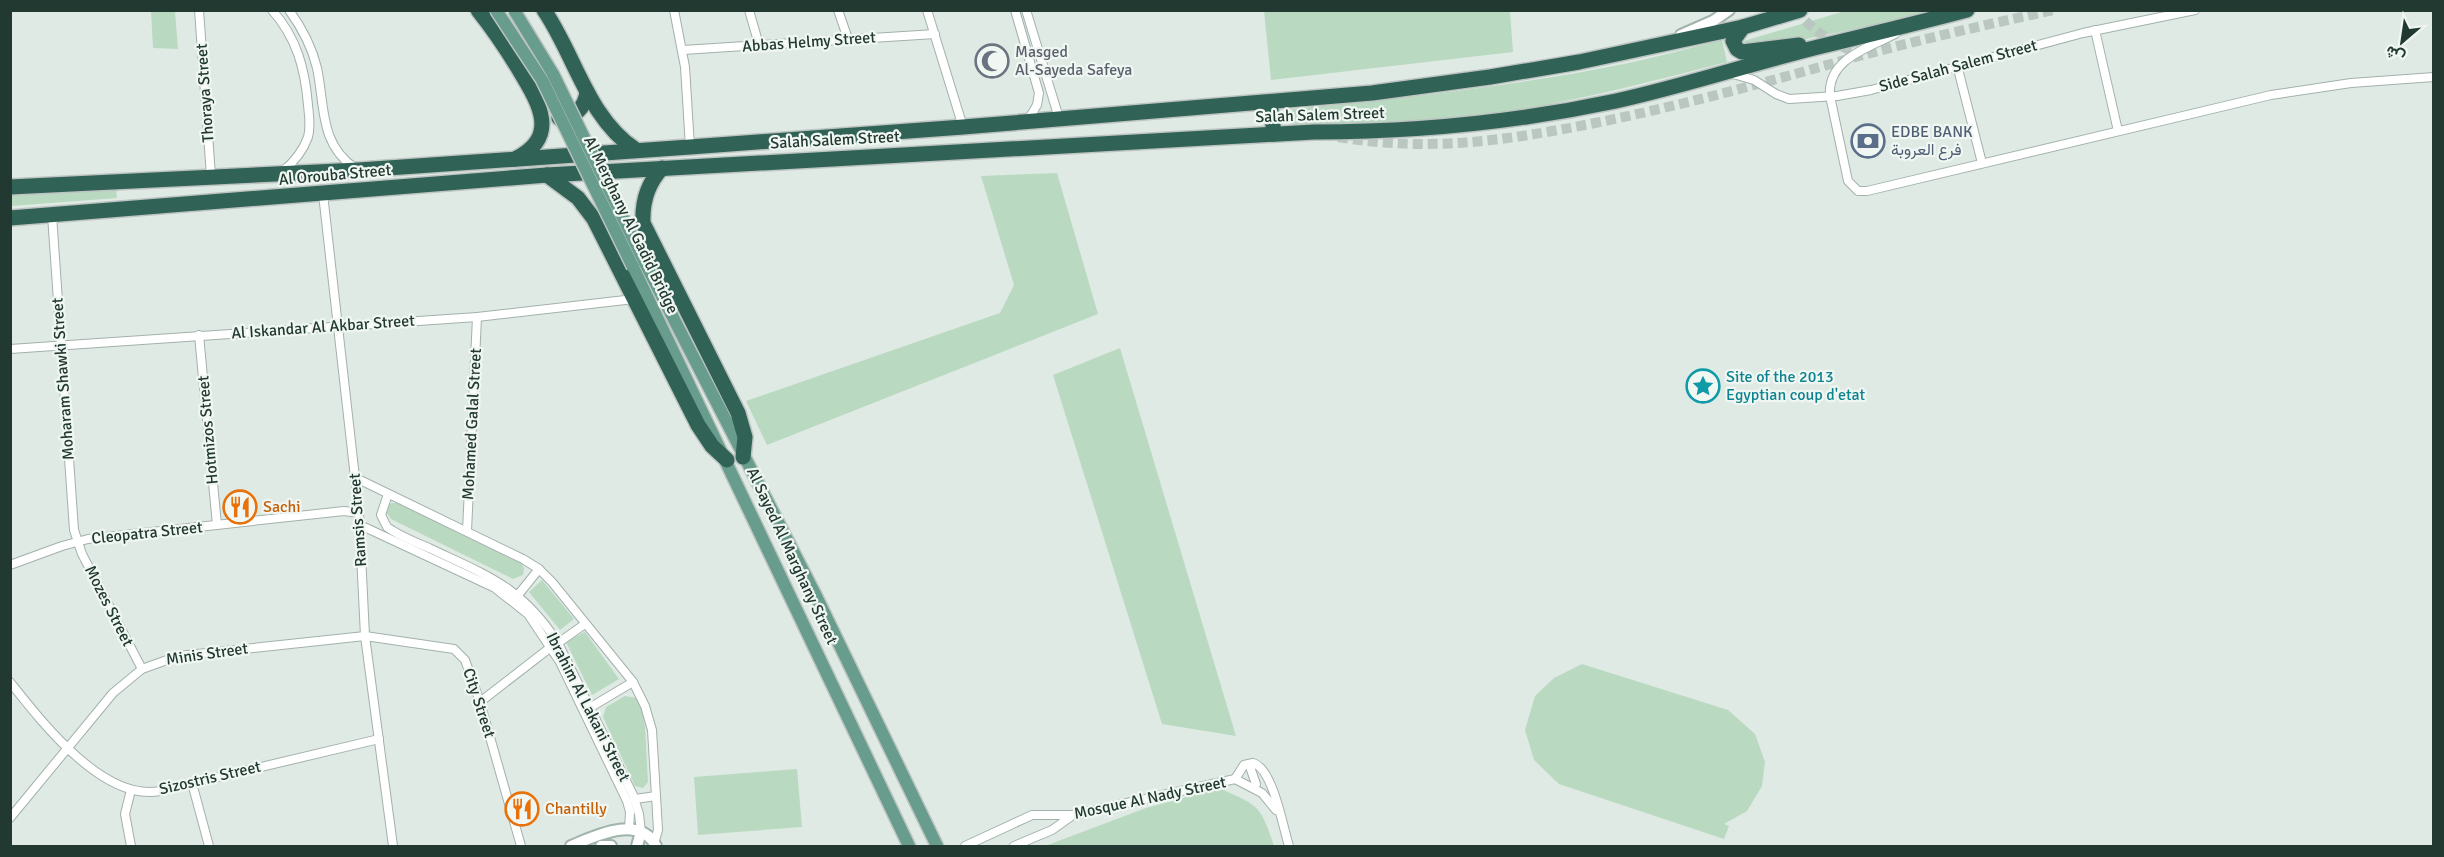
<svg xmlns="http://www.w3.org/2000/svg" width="2444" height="857" font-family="Signika,Vazirmatn,sans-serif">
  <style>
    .green { fill: #bad9c1 }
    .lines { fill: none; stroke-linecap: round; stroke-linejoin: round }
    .secondary-tunnel { stroke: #bac7c1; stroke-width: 10; stroke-dasharray: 10 5; stroke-linecap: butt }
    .street-casing { stroke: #a3b1ab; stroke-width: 10 }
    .secondary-casing { stroke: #a0b4ac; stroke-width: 14 }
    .primary-casing { stroke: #bdc4c1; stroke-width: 15 }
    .highway-casing { stroke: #bdc4c1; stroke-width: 18 }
    .street { stroke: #fff; stroke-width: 8 }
    .secondary { stroke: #fff; stroke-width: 10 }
    .primary { stroke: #689c8c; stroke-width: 12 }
    .highway { stroke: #316256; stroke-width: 15 }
    .primary-bridge-casing { stroke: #bdc4c1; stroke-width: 15; stroke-linecap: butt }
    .primary-bridge { stroke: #689c8c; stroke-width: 12 }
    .labels { text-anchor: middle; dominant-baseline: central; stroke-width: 4.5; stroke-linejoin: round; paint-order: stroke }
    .street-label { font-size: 16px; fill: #223931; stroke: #f0f7f3 }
    .worship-label { font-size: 16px; fill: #5b616d; stroke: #f0f7f3; text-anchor: start }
    .service-label { font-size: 16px; fill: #4e5e75; stroke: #f0f7f3; text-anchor: start }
    .culture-label { font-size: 16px; fill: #0d838f; stroke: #f0f7f3; text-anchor: start }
    .food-label { font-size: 16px; fill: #c56008; stroke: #f0f7f3; text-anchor: start }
  </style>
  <rect width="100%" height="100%" fill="#e0eae5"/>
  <g class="green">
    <path d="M151 11H175L178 49 153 48Z"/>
    <path d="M1264 11H1510L1513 52 1271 80Z"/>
    <path d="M1845 11H1942L1748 51 1744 41Z"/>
    <path d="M1722 40 1727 62C1627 88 1526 114 1423 123 1380 127 1337 126 1295 127L1287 119 1293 109C1404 98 1515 86 1624 64 1657 57 1689 48 1722 40Z"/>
    <path d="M1057 173 1098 314 767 445 746 401 1000 313 1014 285 981 176Z"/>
    <path d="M116 187 117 198 11 206V194Z"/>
    <path d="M1120 348 1236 736 1162 724 1053 375Z"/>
    <path d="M392 503H398L522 564 524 569 523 575 513 579 391 519 386 512 387 506Z"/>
    <path d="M542 580 574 619 560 630 529 592Z"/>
    <path d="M585 632 619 679 592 695 566 642Z"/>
    <path d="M1582 664 1728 710 1755 734 1765 762 1762 786 1747 811 1724 824 1729 826 1724 839 1559 784 1534 760 1525 730 1535 696 1554 678Z"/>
    <path d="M625 696 637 698 641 707 645 726 648 782 643 788 635 786 603 717 606 707Z"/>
    <path d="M797 769 802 827 698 835 694 777Z"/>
    <path d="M1219 788C1259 806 1260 804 1274 846H1045L1146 808Z"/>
  </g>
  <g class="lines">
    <g class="secondary-tunnel">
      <path d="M1795 10C1814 32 1835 45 1862 55"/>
      <path d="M1338 137C1431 152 1503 141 1595 123 1684 105 1771 81 1859 56 1923 39 1989 24 2054 10"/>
    </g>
    <g class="street-casing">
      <g id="street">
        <path d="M199 10 211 176"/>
        <path d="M272 10C297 38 305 69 308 105 309 116 311 126 308 137 303 151 294 162 283 171"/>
        <path d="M289 10C302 28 312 47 317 68 325 105 319 144 355 168"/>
        <path d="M674 10 685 67 690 147"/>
        <path d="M749 10 759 45"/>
        <path d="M838 10 848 39"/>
        <path d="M927 10 963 127"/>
        <path d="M1015 10 1039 93 1037 105 1028 120"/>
        <path d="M1026 10 1059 118"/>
        <path d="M2095 30 2118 131"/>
        <path d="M1895 34C1868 48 1827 59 1830 96L1848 181 1858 191H1867L2271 95 2351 83 2434 77"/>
        <path d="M683 50 935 34"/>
        <path d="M1957 65 1982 163"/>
        <path d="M1733 74 1754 80 1776 94 1789 99 1837 96 1871 90 2083 33 2195 10"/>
        <path d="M323 194 359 513 365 636 393 846"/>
        <path d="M52 215 74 530 82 554 142 669"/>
        <path d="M199 335 217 525"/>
        <path d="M10 349 477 317 634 299"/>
        <path d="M356 478 523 559 539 569 552 582 633 682 645 706 652 730 656 796 658 830 654 844"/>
        <path d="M388 494 381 515 387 527C399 536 415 542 429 548 488 576 521 586 558 643L633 795 639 814 641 832"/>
        <path d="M360 525 495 588 528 614 560 662 627 801 630 812 629 830"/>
        <path d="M467 531 477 317"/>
        <path d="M10 565 62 546 88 539 344 511 359 513"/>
        <path d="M518 595 539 569"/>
        <path d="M558 643 585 624"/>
        <path d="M10 682C41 721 103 802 160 791L379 739"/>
        <path d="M480 702 551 647"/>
        <path d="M591 707 633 682"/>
        <path d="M1249 764 1256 784"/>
        <path d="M1235 779 1244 765 1253 763C1273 768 1283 828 1289 846"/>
        <path d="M1235 779 1262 793 1276 810"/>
        <path d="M192 783 209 846"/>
        <path d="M635 799 656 796"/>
        <path d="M10 818 113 693 142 669 178 656 365 636 454 649 465 660 480 702 521 846"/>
        <path d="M131 846 125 814 131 790"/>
        <path d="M965 846 1032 815H1073L1235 779"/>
        <path d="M1014 846 1052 830 1073 815"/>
      </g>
    </g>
    <g class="secondary-casing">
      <g id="secondary">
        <path d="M1681 35 1713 21 1729 10"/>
        <path d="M571 846C595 836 639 814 656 846"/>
        <path d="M601 846H611"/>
        <path d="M637 846 641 832"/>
      </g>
    </g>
    <g class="primary-casing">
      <g id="primary">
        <path d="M644 261 816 596 937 846"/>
        <path d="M633 267 909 846"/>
      </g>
    </g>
    <g class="highway-casing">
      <g id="highway">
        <path d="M478 10C493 29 506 48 518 68 537 100 562 136 515 159"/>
        <path d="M544 10C576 57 587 117 636 150"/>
        <path d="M1743 27 1733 41 1737 49 1742 52 1799 45"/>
        <path d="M1270 102 1274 134"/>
        <path d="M559 118C575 117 585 108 587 92"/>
        <path d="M662 168C647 184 642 202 643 223L738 413 745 437 743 457"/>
        <path d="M547 175 578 198 594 219 698 425 712 446 727 460"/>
        <path d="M10 187 359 170 690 147 963 127 1372 93 1490 77 1579 62 1743 27 1800 10"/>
        <path d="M10 218 547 175 1314 132C1416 132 1517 122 1616 101 1684 86 1750 64 1818 47 1868 35 1918 23 1967 10"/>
      </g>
    </g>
    <use href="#street" class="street"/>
    <use href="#secondary" class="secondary"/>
    <use href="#primary" class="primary"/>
    <use href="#highway" class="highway"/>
    <g class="primary-bridge-casing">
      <g id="primary-bridge">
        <path d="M496 10 542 80 633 267"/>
        <path d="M514 10 553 74 644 261"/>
      </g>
    </g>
    <use href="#primary-bridge" class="primary-bridge"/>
  </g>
  <defs>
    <g id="mosque-ring" transform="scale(1.725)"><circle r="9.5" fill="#f0f7f3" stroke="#6b7280" stroke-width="1.5"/><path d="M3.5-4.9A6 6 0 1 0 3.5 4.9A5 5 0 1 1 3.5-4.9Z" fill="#6b7280"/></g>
    <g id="bank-ring" transform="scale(1.725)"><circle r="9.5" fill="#f0f7f3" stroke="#5c6f8a" stroke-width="1.5"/><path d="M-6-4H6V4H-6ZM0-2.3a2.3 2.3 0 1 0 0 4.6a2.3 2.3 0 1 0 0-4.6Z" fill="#5c6f8a"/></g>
    <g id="sight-ring" transform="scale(1.725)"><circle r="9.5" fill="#f0f7f3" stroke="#0f9aa8" stroke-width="1.5"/><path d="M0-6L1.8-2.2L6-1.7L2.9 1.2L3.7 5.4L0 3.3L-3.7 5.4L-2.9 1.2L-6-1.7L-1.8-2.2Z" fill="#0f9aa8"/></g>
    <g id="restaurant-ring" transform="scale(1.725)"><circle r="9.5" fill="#f0f7f3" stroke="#e8710a" stroke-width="1.5"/><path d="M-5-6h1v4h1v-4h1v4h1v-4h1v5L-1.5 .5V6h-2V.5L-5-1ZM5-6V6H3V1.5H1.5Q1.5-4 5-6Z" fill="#e8710a"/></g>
  </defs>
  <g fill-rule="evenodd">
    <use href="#mosque-ring" x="992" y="61"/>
    <use href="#bank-ring" x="1868" y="141"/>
    <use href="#sight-ring" x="1703" y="386"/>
    <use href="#restaurant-ring" x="240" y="507"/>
    <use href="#restaurant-ring" x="522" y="809"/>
  </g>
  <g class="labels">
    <g class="street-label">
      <text transform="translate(809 42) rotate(-4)">Abbas Helmy Street</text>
      <text transform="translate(1958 66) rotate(-15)">Side Salah Salem Street</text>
      <text transform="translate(205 93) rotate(-94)">Thoraya Street</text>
      <text transform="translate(1320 115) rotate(-2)">Salah Salem Street</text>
      <text transform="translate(835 140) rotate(-3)">Salah Salem Street</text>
      <text transform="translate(335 175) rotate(-5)">Al Orouba Street</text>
      <text transform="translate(631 225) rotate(64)">Al Merghany Al Gadid Bridge</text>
      <text transform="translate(323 327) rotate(-4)">Al Iskandar Al Akbar Street</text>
      <text transform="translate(63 379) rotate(-94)">Moharam Shawki Street</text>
      <text transform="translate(472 424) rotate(-87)">Mohamed Galal Street</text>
      <text transform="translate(208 430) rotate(-95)">Hotmizos Street</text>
      <text transform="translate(358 520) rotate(-94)">Ramsis Street</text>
      <text transform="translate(147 533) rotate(-6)">Cleopatra Street</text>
      <text transform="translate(792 556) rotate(65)">Al Sayed Al Marghany Street</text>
      <text transform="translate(109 606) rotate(63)">Mozes Street</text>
      <text transform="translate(207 654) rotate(-8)">Minis Street</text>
      <text transform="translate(479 703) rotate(72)">City Street</text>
      <text transform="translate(588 707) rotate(63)">Ibrahim Al Lakani Street</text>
      <text transform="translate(210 778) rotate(-13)">Sizostris Street</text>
      <text transform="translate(1150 798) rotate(-12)">Mosque Al Nady Street</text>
    </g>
    <g class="worship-label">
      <text x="1015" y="52">Masged<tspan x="1015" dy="18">Al-Sayeda Safeya</tspan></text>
    </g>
    <g class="service-label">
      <text x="1891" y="132">EDBE BANK<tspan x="1891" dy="18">فرع العروبة</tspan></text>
    </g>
    <g class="culture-label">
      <text x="1726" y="377">Site of the 2013<tspan x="1726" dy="18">Egyptian coup d'etat</tspan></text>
    </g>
    <g class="food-label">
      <text x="263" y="507">Sachi</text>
      <text x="545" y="809">Chantilly</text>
    </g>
  </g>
  <rect width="2444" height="857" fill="none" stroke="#223931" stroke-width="24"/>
  <g transform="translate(2402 42) rotate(209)" stroke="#f0f7f3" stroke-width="4.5" paint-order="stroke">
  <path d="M0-4.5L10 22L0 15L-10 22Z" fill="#223931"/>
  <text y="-9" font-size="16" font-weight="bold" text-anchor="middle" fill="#223931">ش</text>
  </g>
</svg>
